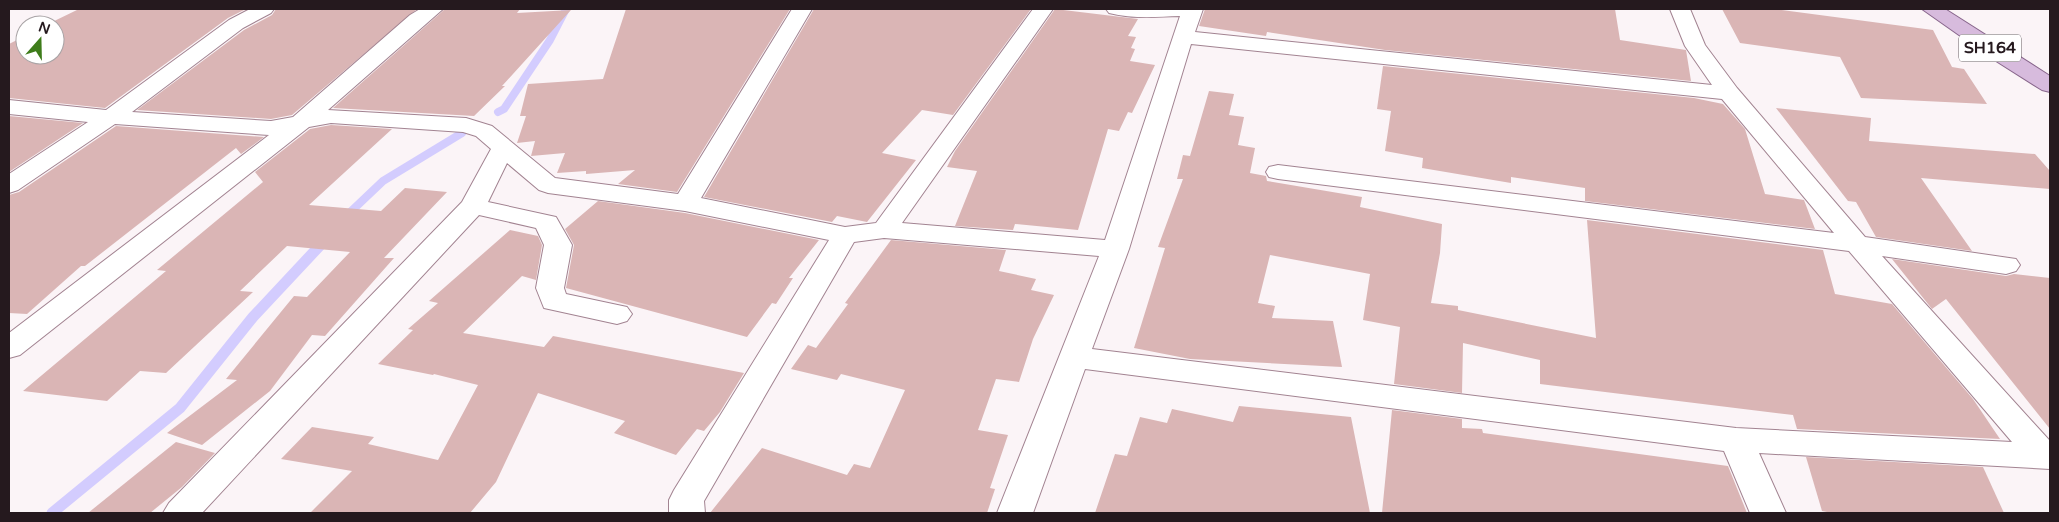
<svg xmlns="http://www.w3.org/2000/svg" width="2059" height="522" font-family="'Varela Round',sans-serif">
  <style>
    .lines { fill: none; stroke-linecap: round; stroke-linejoin: round }
    .stream-far1 { stroke: #d3ccfe; stroke-width: 8 }
    .stream { stroke: #d3ccfe; stroke-width: 11 }
    .building { fill: #dab5b5 }
    .minor-casing { stroke: #a28391; stroke-width: 2 }
    .major-casing { stroke: #87658b; stroke-width: 2 }
    .minor { fill: #fff; fill-rule: evenodd }
    .major { fill: #d7bbdd; fill-rule: evenodd }
    .labels { text-anchor: middle; dominant-baseline: central; stroke-width: 4.5; stroke-linejoin: round; paint-order: stroke }
    .shield { fill: #fff; stroke: #665e62; stroke-width: 1 }
    .shield-label { font-size: 16px; font-weight: bold; fill: #25191e }
  </style>
  <rect width="100%" height="100%" fill="#fbf4f7"/>
  <g class="lines">
    <g class="stream-far1">
      <path d="M498 112 504 109 550 40 566 9"/>
      <path d="M343 219 383 181 462 133"/>
    </g>
    <path class="stream" d="M52 513 180 408 253 317 326 239"/>
  </g>
  <g class="building">
    <path d="M79 9H246L228 18 105 108 9 98V44L25 36V55H55V25H46Z"/>
    <path d="M276 9H417L292 115 271 119 137 110 244 30 272 15Z"/>
    <path d="M445 9H520L517 13 571 10 502 86H505L474 116 333 108Z"/>
    <path d="M626 9H790L677 192 618 184 635 170 586 174V171L557 173 565 153 531 156 535 141 517 143 526 116H520L528 84 603 79Z"/>
    <path d="M814 9H1031L953 115 922 110 882 153 916 160 867 222 837 216 832 222 704 197Z"/>
    <path d="M1055 9 1138 19 1128 36 1136 37 1131 48 1135 49 1130 61 1155 65 1132 113 1128 112 1119 131 1108 129 1078 230 1015 224 1013 230 955 226 977 171 947 167 955 151Z"/>
    <path d="M1205 9H1615L1620 40 1686 50 1691 81 1385 50 1267 32 1266 36 1199 26Z"/>
    <path d="M1722 9H1774L1933 30 1952 67 1964 69 1987 104 1861 98 1840 57 1740 43Z"/>
    <path d="M1383 66 1694 98 1723 104 1745 129 1765 194 1804 200 1815 229 1585 201V188L1511 177V183L1422 168 1423 158 1385 151 1391 111 1377 109Z"/>
    <path d="M1209 91 1234 94 1229 115 1244 117 1238 145 1255 148 1250 173 1266 176 1267 181 1362 197 1360 207 1442 224 1440 253 1431 303 1458 306V310L1596 338 1587 220 1823 250 1835 294 1892 304 1973 399 2000 439 1797 429 1793 415 1540 384V360L1463 343 1462 393 1394 384 1400 327 1363 320 1370 274 1270 255 1258 303 1275 306 1272 318 1333 321 1342 367 1190 359 1134 348 1165 248 1158 247 1183 179H1177L1183 155 1190 156Z"/>
    <path d="M1776 108 1871 118 1869 141 2035 154 2050 171V189L1921 178 1972 251 1876 237 1856 202 1848 201Z"/>
    <path d="M9 116 83 123 9 172Z"/>
    <path d="M331 125 392 129 309 205 381 211 405 188 447 192 384 258H394L325 336 312 335 270 391 202 445 167 433 237 380 226 379 294 296 307 297 350 252 287 246 240 291 253 292 166 373 140 371 107 401 23 391 166 271 157 270 263 182 255 172 310 129Z"/>
    <path d="M116 126 264 137 241 154 236 148 85 266H81L27 314 9 313V195L19 192Z"/>
    <path d="M598 201 685 213 819 240 789 278H793L776 304 772 303 747 337 566 288 574 245 565 229Z"/>
    <path d="M510 230 538 236 542 245 536 280 522 276 463 333 544 347 553 336 744 373 720 412 704 431 697 429 676 455 614 433 625 421 538 393 496 482 470 513H310L352 471 281 459 312 427 374 437 368 444 438 460 478 385 434 374 433 375 378 364 413 330 408 329 438 303 429 301Z"/>
    <path d="M891 240 1006 250 999 271 1036 279 1031 290 1054 295 1033 339 1019 382 996 379 978 430 1008 435 990 488 995 489 987 513H710L762 448 847 475 854 464 870 468 905 390 841 374 837 380 791 369 808 345 816 348 848 304 845 303Z"/>
    <path d="M1892 259 2006 276 2014 274 2050 278V429L1946 299 1932 309Z"/>
    <path d="M1239 406 1351 417 1370 513H1095L1115 454 1127 456 1140 417 1167 423 1172 409 1233 422Z"/>
    <path d="M1392 410 1462 419V428L1482 429 1483 433 1728 466 1747 513H1382Z"/>
    <path d="M176 442 215 453 182 487 150 513H88Z"/>
    <path d="M1806 457 1983 467 2004 513H1832L1822 511Z"/>
  </g>
  <g class="lines">
    <g class="minor-casing">
      <path id="minor" d="M250 9H274L271 13 243 28 132 112 271 121 293 117 410 15 420 9H443L328 110 466 118 492 126 555 178 678 194 792 9H812L701 198 845 227 876 223 1033 9H1053L902 223 1105 240 1180 16C1156 17 1132 19 1109 13L1106 9H1203L1195 32 1712 85 1685 46 1670 9H1690L1705 45 1737 88 1865 237 2016 259 2020 265 2016 271 2006 274 1882 256 2050 441V469L1759 453 1786 513H1750L1724 451 1085 369 1033 513H997L1099 256 884 238 854 242 704 501 705 513H669V500L674 490 829 240 685 211 548 193 539 190 507 163 488 202 556 217 572 245 564 288 566 294 627 307 632 314 627 321 617 324 544 308 536 288 544 245 536 228 479 215 202 513H163L169 503 462 202 491 149 476 136 463 132 331 123 309 127 20 355 9 358V333L269 135 115 124 18 190 9 193V174L88 122 9 114V100L106 110 229 20ZM1191 44 1722 99 1834 233 1278 165 1269 167 1266 172 1269 177 1278 179 1849 251 2012 442 1736 428 1092 349 1129 249Z"/>
    </g>
    <g class="major-casing">
      <path id="major" d="M1922 9H1945L2050 76V92L2042 90 1996 61Z"/>
    </g>
    <use href="#minor" class="minor"/>
    <use href="#major" class="major"/>
  </g>
  <g class="labels">
    <rect class="shield" x="1959" y="34.5" width="62" height="27" rx="4"/>
    <g class="shield-label">
      <text x="1990" y="48">SH164</text>
    </g>
  </g>
  <rect width="2059" height="522" fill="none" stroke="#25191e" stroke-width="20"/>
  <g transform="translate(40 40) rotate(20)"><circle r="24" fill="#ffffff" stroke="#a8a3a5"/>
  <path d="M0-4L9 19L0 12L-9 19Z" fill="#3e7c1a"/>
  <text y="-8" font-size="14" font-weight="bold" text-anchor="middle" fill="#25191e">N</text>
  </g>
</svg>
